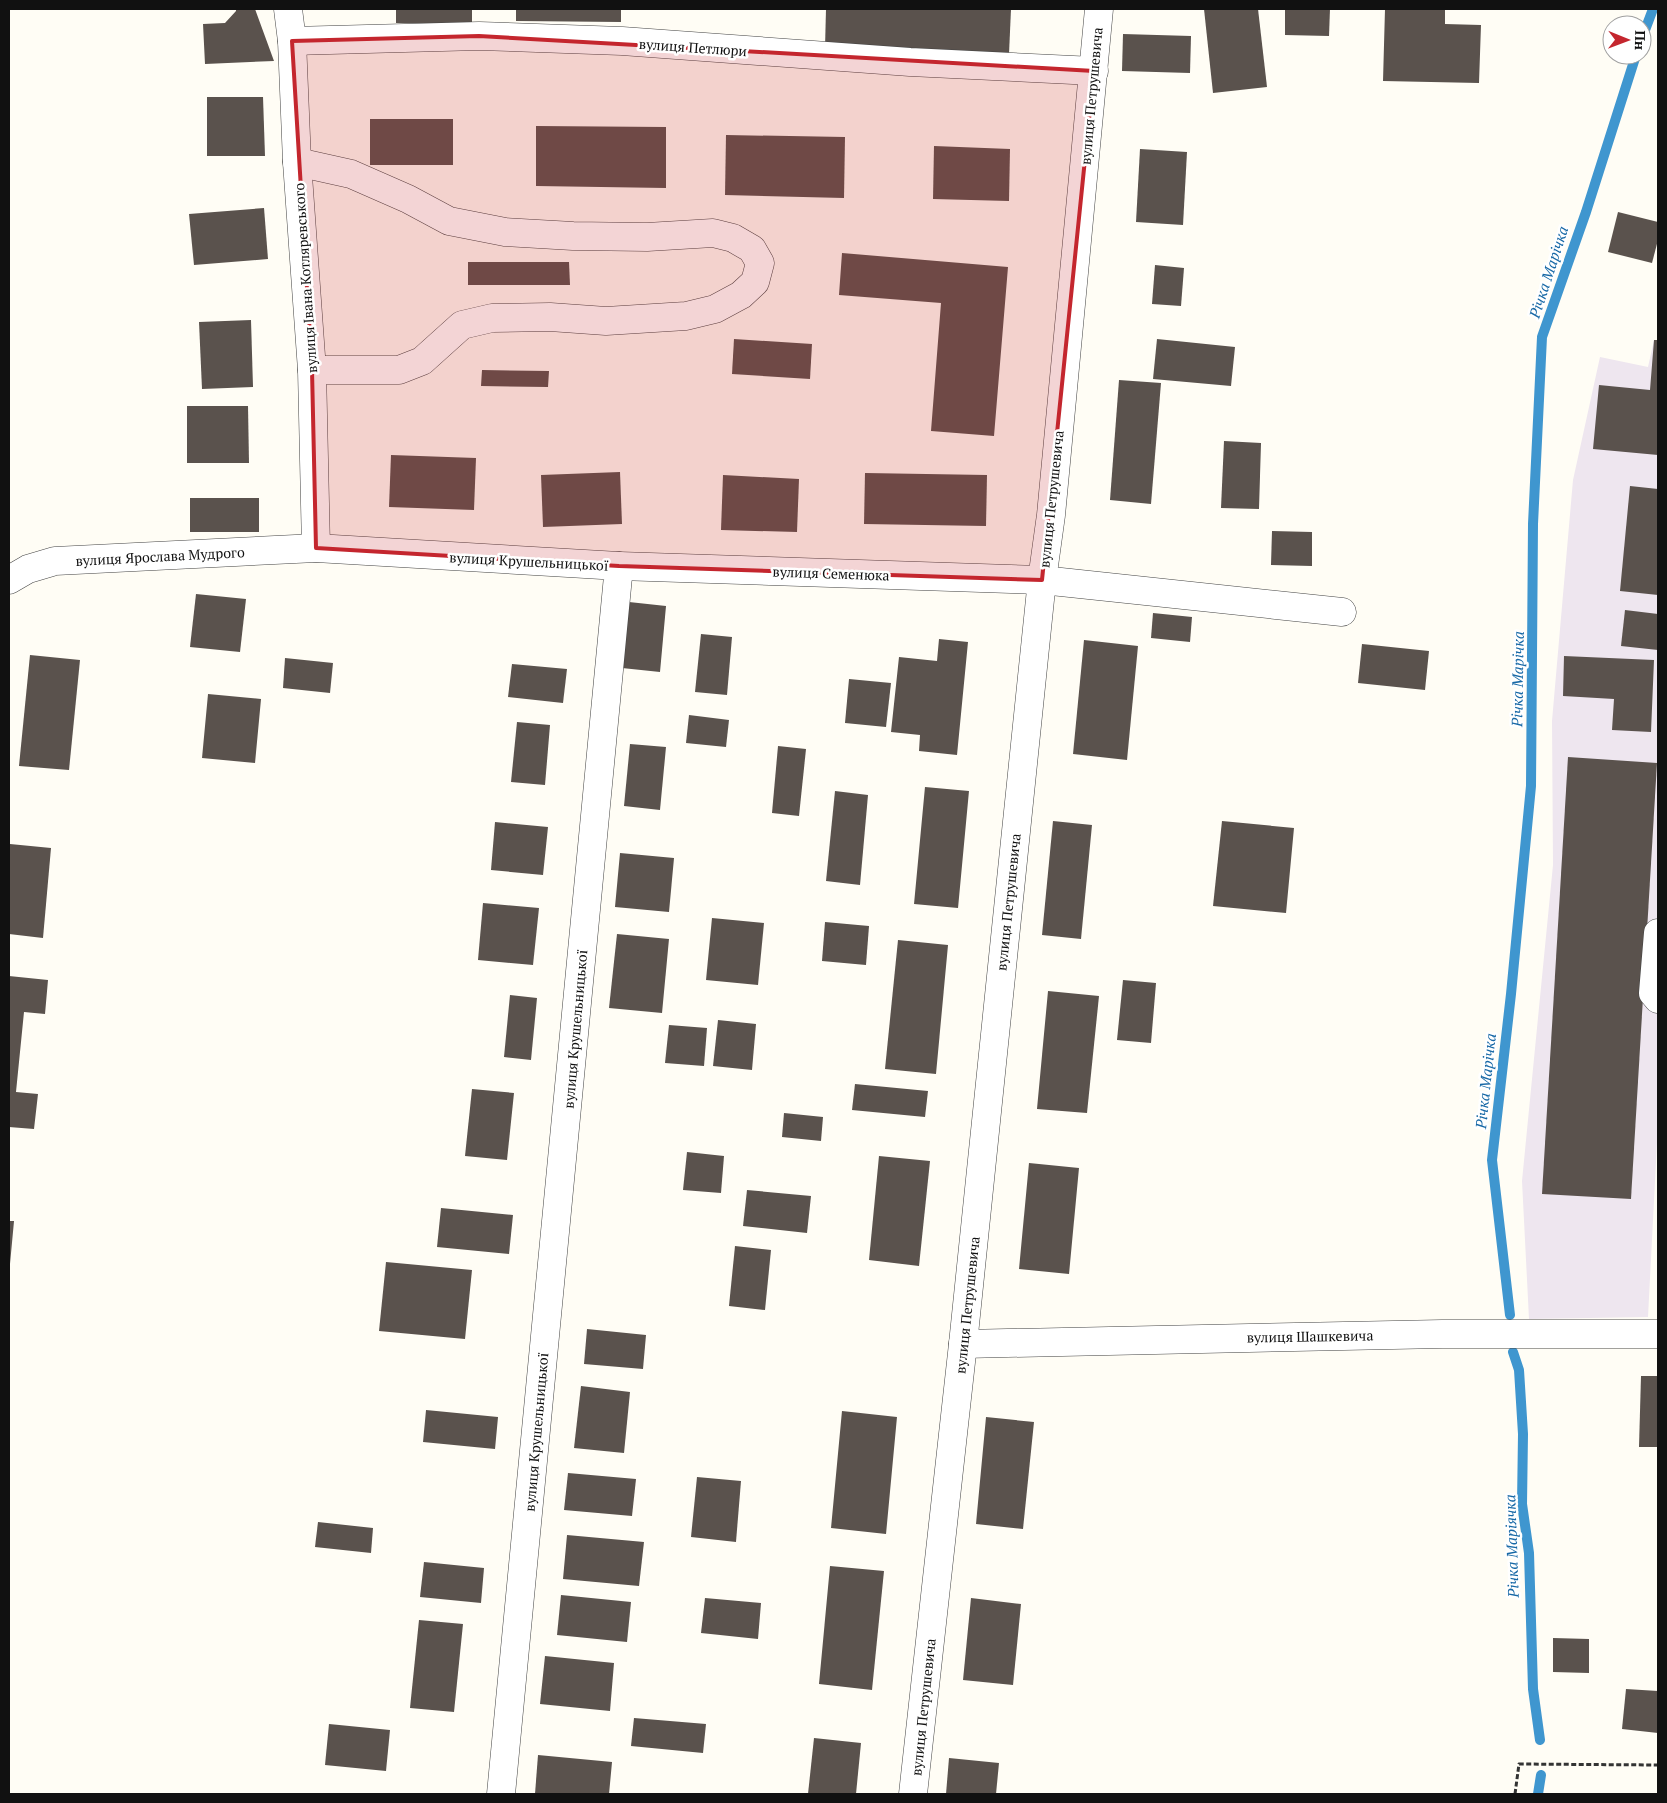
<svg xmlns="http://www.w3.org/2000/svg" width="1667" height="1803" font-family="'PT Serif',serif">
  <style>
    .industrial { fill: #eee6ef }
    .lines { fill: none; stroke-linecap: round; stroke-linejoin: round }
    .stream { stroke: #3f96cf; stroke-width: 10 }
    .building { fill: #5a524d }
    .minor-casing { stroke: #444; stroke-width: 29 }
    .path { stroke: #333; stroke-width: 3; stroke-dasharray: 5 2.5; stroke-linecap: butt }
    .minor { stroke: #fff; stroke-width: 28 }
    .marked { fill: #c4262e; fill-opacity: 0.2; stroke: #c4262e; stroke-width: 4; stroke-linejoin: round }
    .labels { text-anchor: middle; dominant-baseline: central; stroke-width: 5; stroke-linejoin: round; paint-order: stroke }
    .street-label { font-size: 14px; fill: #111; stroke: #fff }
    .water-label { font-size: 15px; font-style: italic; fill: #1768a6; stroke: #fff }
  </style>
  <rect width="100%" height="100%" fill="#fffdf5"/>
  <path class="industrial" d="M1654 340H1658V1123L1648 1317 1529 1319 1522 1181 1553 865 1552 721 1573 480 1600 357 1648 367Z"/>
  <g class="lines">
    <g class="stream">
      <path d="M1642 38 1653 9"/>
      <path d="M1510 1315 1492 1160 1511 994 1531 786 1533 524 1542 337 1586 212 1636 55"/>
      <path d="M1513 1352 1519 1370 1523 1434 1522 1504 1529 1553 1533 1689 1540 1740"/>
      <path d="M1538 1794 1541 1775"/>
    </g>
  </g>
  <g class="building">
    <path d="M236 9H255L274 61 205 64 203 24 225 23 236 11Z"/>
    <path d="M396 9H472V25L396 23Z"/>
    <path d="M516 9H621V22L516 21Z"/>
    <path d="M826 9H1011L1009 54 825 48Z"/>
    <path d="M1204 9H1258L1267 87 1213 93Z"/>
    <path d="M1285 9H1330L1329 36 1285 35Z"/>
    <path d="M1385 9H1445V24L1481 25 1479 83 1383 81Z"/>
    <path d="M1123 34 1191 36 1190 73 1122 71Z"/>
    <path d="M207 97H263L265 156H207Z"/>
    <rect x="370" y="119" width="83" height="46"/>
    <path d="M536 126 666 127V188L536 186Z"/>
    <path d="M726 135 845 137 844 198 725 195Z"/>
    <path d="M934 146 1010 149 1009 201 933 199Z"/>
    <path d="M1140 149 1187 152 1183 225 1136 222Z"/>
    <path d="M264 208 268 259 194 265 189 214Z"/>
    <path d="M1618 212 1658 222V240L1652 263 1608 252Z"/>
    <path d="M842 253 1008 267 994 436 931 431 941 303 839 295Z"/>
    <path d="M468 262H569L570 285H468Z"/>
    <path d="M1155 265 1184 268 1181 306 1152 304Z"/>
    <path d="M251 320 253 387 202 389 199 322Z"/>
    <path d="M734 339 812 344 810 379 732 374Z"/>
    <path d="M1157 339 1235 347 1231 386 1153 379Z"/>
    <path d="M1654 340H1658V455L1593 449 1599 385 1650 390Z"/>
    <path d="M482 370 549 371 548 387 481 386Z"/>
    <path d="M1119 380 1161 383 1151 504 1110 500Z"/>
    <path d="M187 406H248L249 463H187Z"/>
    <path d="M1224 441 1261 443 1259 509 1221 508Z"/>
    <path d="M391 455 476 458 474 510 389 507Z"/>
    <path d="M620 472 622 524 543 527 541 475Z"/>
    <path d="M865 473 987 475 986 526 864 524Z"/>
    <path d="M723 475 799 479 797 532 721 530Z"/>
    <path d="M1630 486 1658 489V595L1620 591Z"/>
    <rect x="190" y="498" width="69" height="34"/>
    <path d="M1272 531 1312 532V566L1271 565Z"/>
    <path d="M196 594 246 599 240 652 190 647Z"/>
    <path d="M629 602 666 606 660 672 622 668Z"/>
    <path d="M1625 610 1658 614V650L1621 646Z"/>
    <path d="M1153 613 1192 617 1190 642 1151 638Z"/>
    <path d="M701 634 732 637 727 695 695 692Z"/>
    <path d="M939 639 968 642 957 755 919 751 920 735 891 732 899 657 937 661Z"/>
    <path d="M1084 640 1138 646 1127 760 1073 754Z"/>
    <path d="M1362 644 1429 651 1425 690 1358 683Z"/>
    <path d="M30 655 80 660 69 770 19 766Z"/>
    <path d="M1564 656 1654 660 1651 732 1612 730 1614 699 1563 696Z"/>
    <path d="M285 658 333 663 330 693 283 688Z"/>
    <path d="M512 664 567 669 563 703 508 697Z"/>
    <path d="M849 679 891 683 886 727 845 723Z"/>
    <path d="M208 694 261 699 255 763 202 758Z"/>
    <path d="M689 715 729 720 726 747 686 743Z"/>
    <path d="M517 722 550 725 545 785 511 782Z"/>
    <path d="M630 744 666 747 660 810 624 806Z"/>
    <path d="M778 746 806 749 799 816 772 813Z"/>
    <path d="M1568 757 1657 763 1631 1199 1542 1194Z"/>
    <path d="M925 787 969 791 958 908 914 904Z"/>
    <path d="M835 791 868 795 860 885 826 881Z"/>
    <path d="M1053 821 1092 825 1081 939 1042 935Z"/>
    <path d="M1222 821 1294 828 1286 913 1213 906Z"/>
    <path d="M495 822 548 827 543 875 491 870Z"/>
    <path d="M10 844 51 848 43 938 9 934Z"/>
    <path d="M620 853 674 858 669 912 615 907Z"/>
    <path d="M483 903 539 908 533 965 478 960Z"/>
    <path d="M712 918 764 923 758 985 706 980Z"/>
    <path d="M825 922 869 926 866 965 822 961Z"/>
    <path d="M617 934 669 939 662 1013 609 1008Z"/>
    <path d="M898 940 948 945 936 1074 885 1069Z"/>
    <path d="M9 976 48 980 45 1014 24 1012 16 1092 38 1094 34 1129 9 1127Z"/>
    <path d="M1123 980 1156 983 1151 1043 1117 1040Z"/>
    <path d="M1048 991 1099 996 1087 1113 1037 1109Z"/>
    <path d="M510 995 537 998 531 1060 504 1057Z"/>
    <path d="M718 1020 756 1024 752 1070 713 1066Z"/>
    <path d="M669 1025 707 1028 704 1066 665 1063Z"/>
    <path d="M855 1084 928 1091 925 1117 852 1110Z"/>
    <path d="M472 1089 514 1093 507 1160 465 1156Z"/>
    <path d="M784 1113 823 1117 821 1141 782 1137Z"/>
    <path d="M687 1152 724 1156 721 1193 683 1190Z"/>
    <path d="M879 1156 930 1161 919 1266 869 1260Z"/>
    <path d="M1029 1163 1079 1168 1069 1274 1019 1269Z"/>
    <path d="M747 1190 811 1196 807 1233 743 1226Z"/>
    <path d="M441 1208 513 1215 509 1254 437 1247Z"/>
    <path d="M9 1221H14L10 1264H9Z"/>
    <path d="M735 1246 771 1250 765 1310 729 1306Z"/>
    <path d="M386 1262 472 1270 465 1339 379 1331Z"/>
    <path d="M587 1329 646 1335 643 1369 584 1364Z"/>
    <path d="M1641 1376H1658V1447H1639Z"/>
    <path d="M581 1386 630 1392 624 1453 574 1448Z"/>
    <path d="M426 1410 498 1417 495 1449 423 1442Z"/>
    <path d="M842 1411 897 1417 886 1534 831 1528Z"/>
    <path d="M986 1417 1034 1422 1023 1529 976 1524Z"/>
    <path d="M568 1473 636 1479 632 1516 564 1510Z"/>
    <path d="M697 1477 741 1481 736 1542 691 1537Z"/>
    <path d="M318 1522 373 1528 371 1553 315 1547Z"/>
    <path d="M567 1535 644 1542 639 1586 563 1579Z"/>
    <path d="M424 1562 484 1568 481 1603 420 1597Z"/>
    <path d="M830 1566 884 1571 872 1690 819 1684Z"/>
    <path d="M561 1595 631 1602 627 1642 557 1635Z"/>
    <path d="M705 1598 761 1603 758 1639 701 1633Z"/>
    <path d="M971 1598 1021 1604 1013 1685 963 1680Z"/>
    <path d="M419 1620 463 1624 454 1712 410 1708Z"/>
    <path d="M1553 1638 1589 1639V1673L1553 1672Z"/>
    <path d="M545 1656 614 1663 610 1711 540 1704Z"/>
    <path d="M1626 1689 1658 1691V1733L1622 1729Z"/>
    <path d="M634 1718 706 1724 703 1753 631 1746Z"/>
    <path d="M329 1724 390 1730 386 1771 325 1765Z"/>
    <path d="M814 1738 861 1743 856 1794H808Z"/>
    <path d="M538 1755 612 1762 609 1794H535Z"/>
    <path d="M949 1758 999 1763 996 1794H946Z"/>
  </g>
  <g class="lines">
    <g class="minor-casing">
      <g id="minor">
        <path d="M288 9 292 41 297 162 312 370 316 548"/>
        <path d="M292 41 479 36 622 41 910 62 1094 71"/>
        <path d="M297 162 351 174 408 199 449 221 505 232 573 236 647 237 713 233 733 238 752 249 760 263 755 282 741 295 715 309 686 316 606 321 550 317 492 318 462 325 422 361 399 370H312"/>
        <path d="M619 566 1042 580 1342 612"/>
        <path d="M9 580 28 569 55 561 316 548 619 566 501 1794"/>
        <path d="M1658 933 1653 993 1658 999"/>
        <path d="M963 1344 1442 1334H1658"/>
        <path d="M913 1794 963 1344 1042 580 1051 515 1099 9"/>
      </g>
    </g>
    <path class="path" d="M1515 1794 1519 1764 1658 1765"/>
    <use href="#minor" class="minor"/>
  </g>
  <path class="marked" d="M479 36 1094 71 1042 580 619 566 316 548 312 370 292 41Z"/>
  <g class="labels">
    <g class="street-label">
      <text transform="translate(693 47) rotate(4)">вулиця Петлюри</text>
      <text transform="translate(1091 96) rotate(-85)">вулиця Петрушевича</text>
      <text transform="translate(305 278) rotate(-94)">вулиця Івана Котляревського</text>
      <text transform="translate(1051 499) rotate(-84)">вулиця Петрушевича</text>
      <text transform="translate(160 556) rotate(-3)">вулиця Ярослава Мудрого</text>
      <text transform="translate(529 561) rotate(3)">вулиця Крушельницької</text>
      <text transform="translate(831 573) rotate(2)">вулиця Семенюка</text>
      <text transform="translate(1008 902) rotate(-84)">вулиця Петрушевича</text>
      <text transform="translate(575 1029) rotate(-85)">вулиця Крушельницької</text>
      <text transform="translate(967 1305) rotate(-84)">вулиця Петрушевича</text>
      <text transform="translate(1310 1336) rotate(-1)">вулиця Шашкевича</text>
      <text transform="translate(536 1432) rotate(-85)">вулиця Крушельницької</text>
      <text transform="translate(923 1707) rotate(-84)">вулиця Петрушевича</text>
    </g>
    <g class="water-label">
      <text transform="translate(1548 272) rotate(-72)">Річка Марічка</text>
      <text transform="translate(1517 679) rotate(-89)">Річка Марічка</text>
      <text transform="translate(1485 1081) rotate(-84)">Річка Марічка</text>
      <text transform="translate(1511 1546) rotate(-92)">Річка Маріячка</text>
    </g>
  </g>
  <rect width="1667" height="1803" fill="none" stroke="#111111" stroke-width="20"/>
  <g transform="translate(1627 40) rotate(91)"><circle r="24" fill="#ffffff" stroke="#a0a0a0"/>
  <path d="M0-4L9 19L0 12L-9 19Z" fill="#c4262e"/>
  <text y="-8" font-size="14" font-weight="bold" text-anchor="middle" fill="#111111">Пн</text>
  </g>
</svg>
